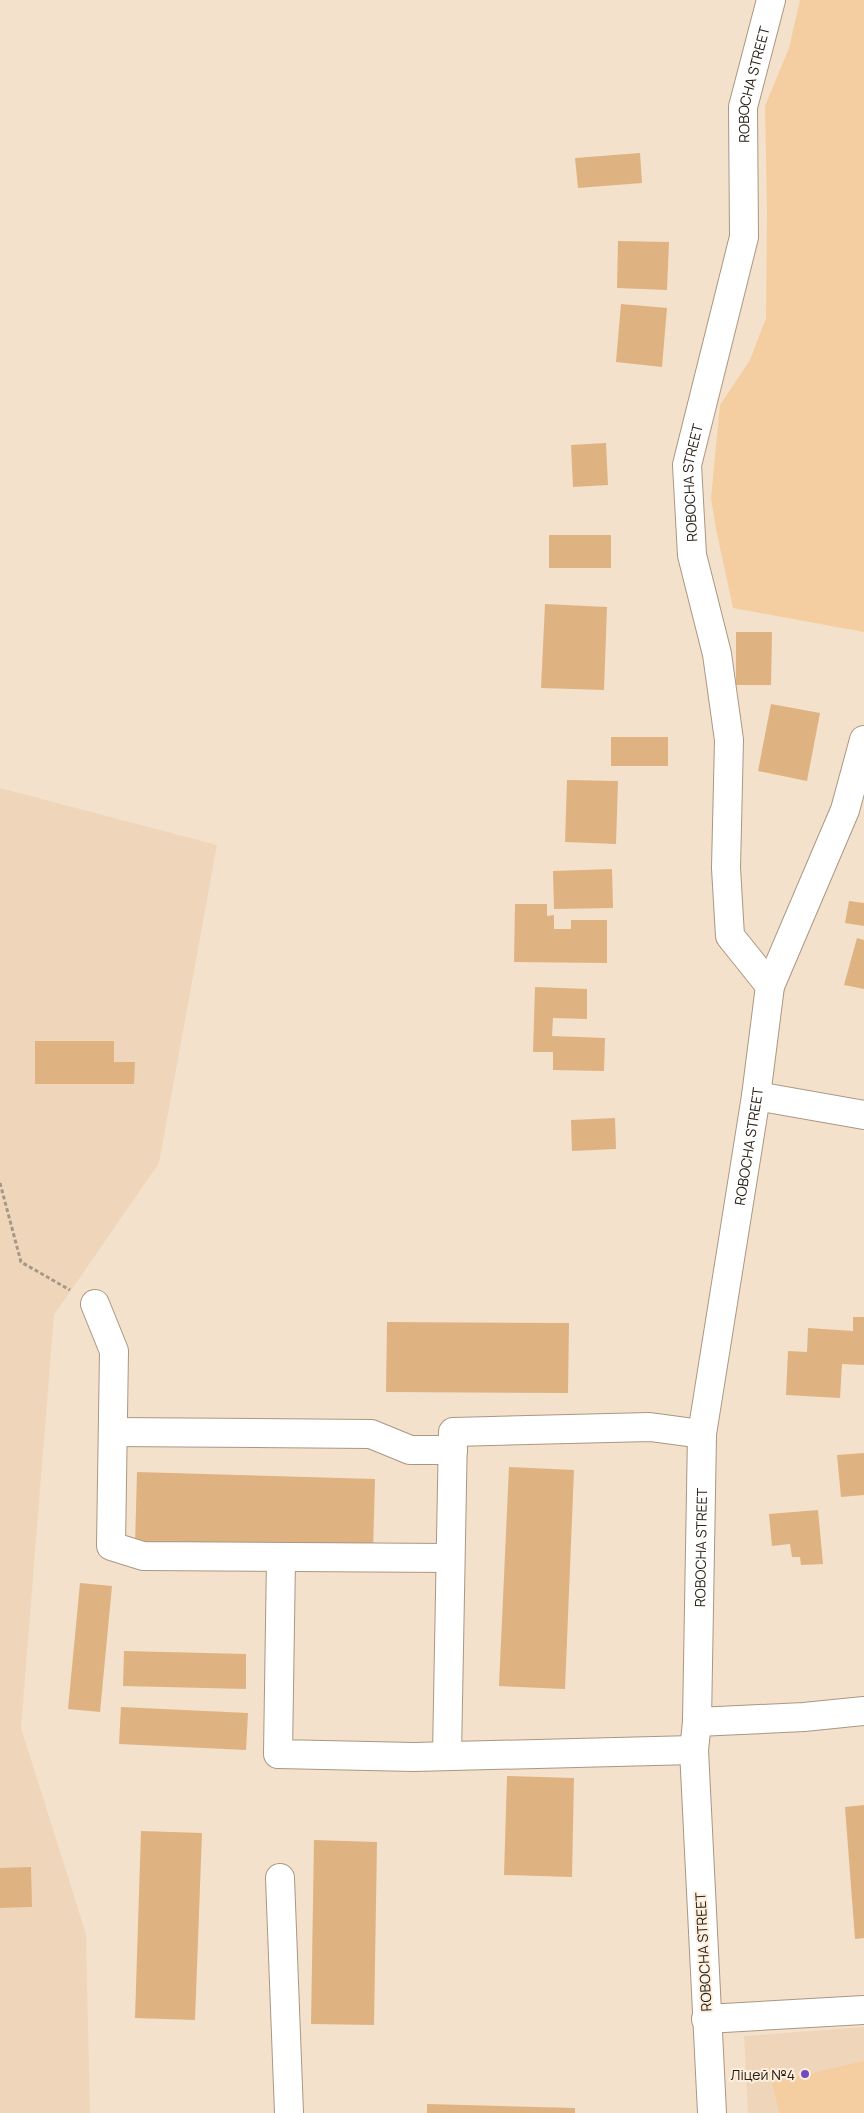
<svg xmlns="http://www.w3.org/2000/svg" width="864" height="2113" font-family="Manrope,sans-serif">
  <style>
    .built { fill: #efd6ba }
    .green { fill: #f4cea1 }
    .building { fill: #deb381 }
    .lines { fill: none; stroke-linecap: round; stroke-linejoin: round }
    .minor-casing { stroke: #aa9783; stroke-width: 30 }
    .path { stroke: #a69887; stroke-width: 3; stroke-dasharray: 4 2.5; stroke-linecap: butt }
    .minor { stroke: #fff; stroke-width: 28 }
    .poi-dot { fill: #7149c2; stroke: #feefdd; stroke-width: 2 }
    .labels { text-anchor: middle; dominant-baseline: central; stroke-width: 4; stroke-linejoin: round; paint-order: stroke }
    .street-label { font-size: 14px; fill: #272018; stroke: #feefdd }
    .poi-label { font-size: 14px; fill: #272018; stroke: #feefdd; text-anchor: end }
  </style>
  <rect width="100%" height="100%" fill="#f4e1cb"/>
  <g class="built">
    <path d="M0 788 217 845 159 1163 54 1315 21 1728 86 1934 90 2113H0Z"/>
    <path d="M864 2027V2113H748L744 2036Z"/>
  </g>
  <g class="green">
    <path d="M800 0H864V632L733 608 716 529 711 498 720 405 750 360 766 318 767 212 765 106 789 48Z"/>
    <path d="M864 2061V2113H779L772 2082Z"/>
  </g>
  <g class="building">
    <path d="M640 153 642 183 578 188 575 158Z"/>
    <path d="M618 241 669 242 667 290 617 288Z"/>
    <path d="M621 304 667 308 662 367 616 362Z"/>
    <path d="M606 443 608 485 573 487 571 445Z"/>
    <rect x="549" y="535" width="62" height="33"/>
    <path d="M545 604 607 607 604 690 541 688Z"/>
    <path d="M736 632H772L771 685H736Z"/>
    <path d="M771 704 820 713 807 781 758 771Z"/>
    <rect x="611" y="737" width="57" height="29"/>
    <path d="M567 780 618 781 616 844 565 842Z"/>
    <path d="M612 869 613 908 554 909 553 871Z"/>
    <path d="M849 901 864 903V926L845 923Z"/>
    <path d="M515 904H547V916L554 915V929H571V920H607V963L514 962Z"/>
    <path d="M857 938 864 940V989L844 985Z"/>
    <path d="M535 987 587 989V1019L553 1018 552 1036 605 1038 604 1071 553 1070V1052H533Z"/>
    <path d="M35 1041H114V1062H135L134 1084H35Z"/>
    <path d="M615 1118 616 1149 572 1151 571 1120Z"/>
    <path d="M853 1317H864V1365L842 1364 840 1398 786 1395 788 1351 807 1352 808 1328 853 1331Z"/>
    <path d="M387 1322 569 1323 568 1393 386 1392Z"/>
    <path d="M864 1453V1495L841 1497 837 1455Z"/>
    <path d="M509 1467 574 1470 565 1689 499 1686Z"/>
    <path d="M137 1472 375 1479 373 1553 135 1546Z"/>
    <path d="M818 1510 823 1564 801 1565 800 1557H792L790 1544 772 1546 769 1514Z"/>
    <path d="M80 1583 112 1586 100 1712 68 1709Z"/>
    <path d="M124 1651 246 1654V1689L123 1686Z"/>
    <path d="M121 1707 248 1713 246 1750 119 1744Z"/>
    <path d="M507 1776 574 1778 572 1877 504 1875Z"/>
    <path d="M864 1805V1938L855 1939 845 1807Z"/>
    <path d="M141 1831 202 1833 195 2020 135 2018Z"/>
    <path d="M314 1840 377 1842 374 2025 311 2024Z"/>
    <path d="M31 1867 32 1907 0 1908V1868Z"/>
    <path d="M427 2104 575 2108V2113H427Z"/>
  </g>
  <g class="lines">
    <g class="minor-casing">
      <g id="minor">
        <path id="s1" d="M770 986 730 936 726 868 729 740 717 654 692 555 687 465 744 237 743 107 771 0"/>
        <path d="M756 1096 864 1115"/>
        <path d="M95 1304 114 1351 111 1546 143 1556 450 1558"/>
        <path d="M113 1432 371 1434 410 1450H453"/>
        <path d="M281 1558 278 1754 414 1757 694 1750"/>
        <path d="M697 1722 804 1717 864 1711"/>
        <path d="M447 1755 453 1432 650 1427 702 1434"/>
        <path d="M280 1878 289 2113"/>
        <path d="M706 2019 864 2010"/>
        <path id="s2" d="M712 2113 694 1750 697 1722 702 1434 756 1096 770 986 845 810 864 740"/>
      </g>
    </g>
    <path class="path" d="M0 1183 21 1262 70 1290"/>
    <use href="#minor" class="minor"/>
  </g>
  <circle class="poi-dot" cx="805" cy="2074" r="5"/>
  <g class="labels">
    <g class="street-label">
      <text stroke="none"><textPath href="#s1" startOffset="928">ROBOCHA STREET</textPath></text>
      <text stroke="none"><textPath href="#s1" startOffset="522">ROBOCHA STREET</textPath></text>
      <text stroke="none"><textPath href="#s2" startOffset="971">ROBOCHA STREET</textPath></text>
      <text stroke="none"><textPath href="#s2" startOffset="566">ROBOCHA STREET</textPath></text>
      <text transform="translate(703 1952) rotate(-93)">ROBOCHA STREET</text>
    </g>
    <g class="poi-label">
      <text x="795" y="2074">Ліцей №4</text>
    </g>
  </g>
</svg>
